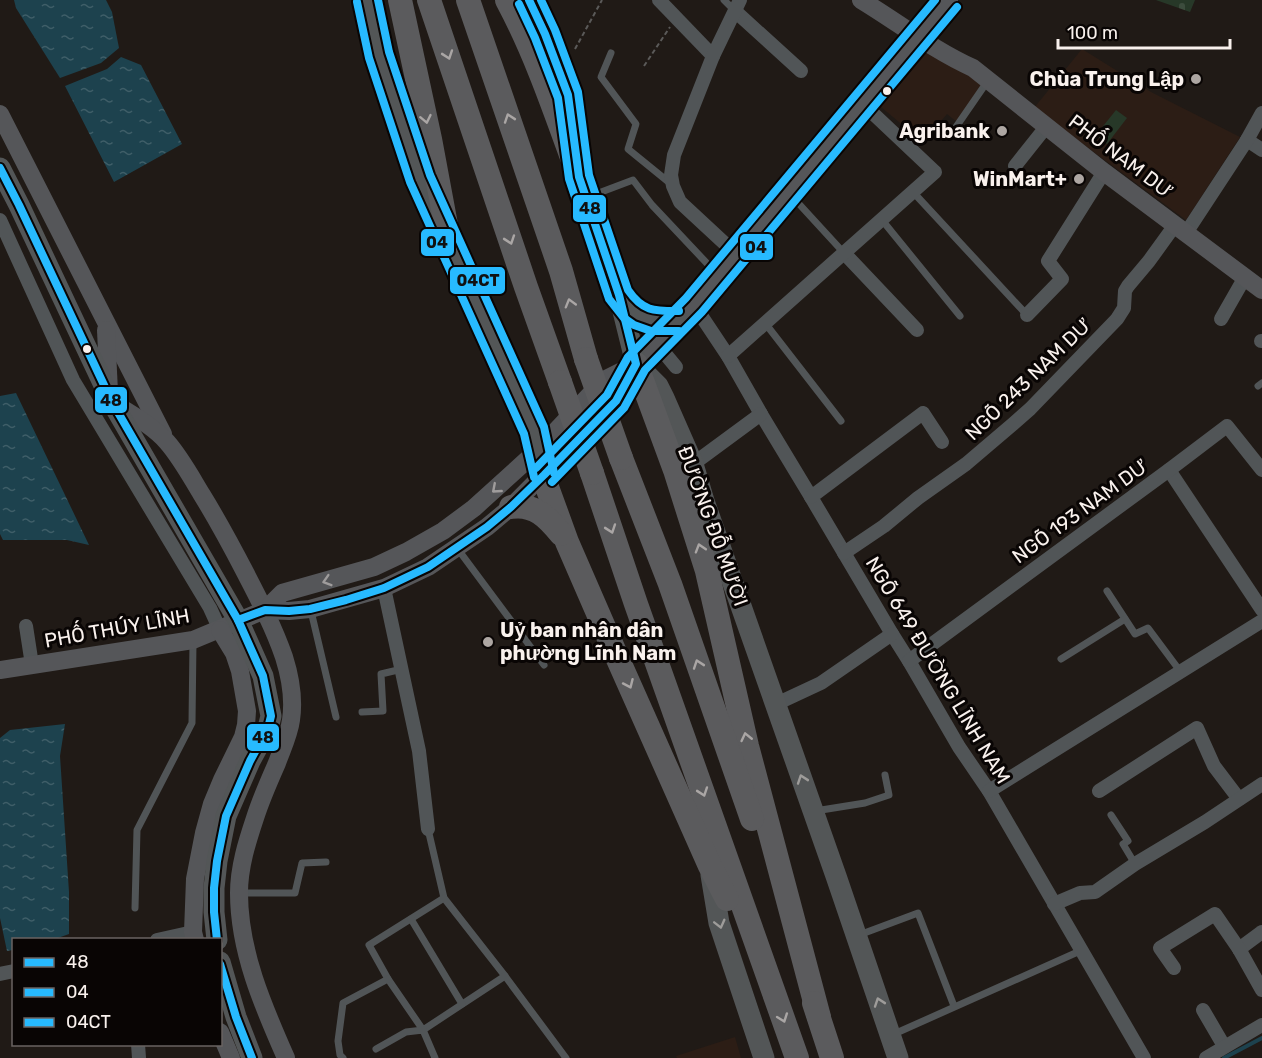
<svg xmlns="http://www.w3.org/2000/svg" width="1262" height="1058" font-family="Rubik,sans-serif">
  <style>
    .built { fill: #2c1d15 }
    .cemetery { fill: url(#cemetery-stones) }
    .garden { fill: #273828 }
    .water { fill: url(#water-ripples) }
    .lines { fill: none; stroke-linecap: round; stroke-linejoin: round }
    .stream { stroke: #1d424e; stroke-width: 4 }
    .path { stroke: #5b5a59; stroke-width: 2; stroke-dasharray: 4.5 3; stroke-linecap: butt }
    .lane { stroke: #515557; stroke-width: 7 }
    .street { stroke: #515557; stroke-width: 14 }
    .secondary { stroke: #555659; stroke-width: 18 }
    .primary { stroke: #535657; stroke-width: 21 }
    .highway { stroke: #5b5b5d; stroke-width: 24 }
    .highway-bridge { stroke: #5b5b5d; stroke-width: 24 }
    .bus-1-casing { stroke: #090504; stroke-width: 12 }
    .bus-2-casing { stroke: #090504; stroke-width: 12 }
    .bus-3-casing { stroke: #090504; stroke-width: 12 }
    .bus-1 { stroke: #27baff; stroke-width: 8 }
    .bus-2 { stroke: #27baff; stroke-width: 8 }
    .bus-3 { stroke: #27baff; stroke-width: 8 }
    .oneway { stroke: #aaa6a5 }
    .oneway2 { stroke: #9f9c9c }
    .oneway3 { stroke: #9e9c9a }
    .poi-dot { fill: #ada6a2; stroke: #090504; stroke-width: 2 }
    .bus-dot { fill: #f9f1ed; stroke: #090504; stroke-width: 2 }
    .labels { text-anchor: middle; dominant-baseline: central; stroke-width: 6; stroke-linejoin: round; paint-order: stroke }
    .poi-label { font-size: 20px; font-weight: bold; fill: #f9f1ed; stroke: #090504; text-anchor: end }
    .street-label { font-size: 20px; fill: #f9f1ed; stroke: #090504 }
    .line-badge { stroke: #090504; stroke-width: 2 }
    .pale-badge-label { font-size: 16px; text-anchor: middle; font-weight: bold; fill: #111 }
  </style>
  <defs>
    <pattern id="cemetery-stones" width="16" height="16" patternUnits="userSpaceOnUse" patternTransform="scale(1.5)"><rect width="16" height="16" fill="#273828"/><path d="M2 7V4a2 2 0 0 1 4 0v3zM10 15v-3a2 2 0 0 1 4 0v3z" fill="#3c4c3d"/></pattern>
    <pattern id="water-ripples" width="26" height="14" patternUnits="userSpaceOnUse" patternTransform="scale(1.5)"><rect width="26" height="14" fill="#1d424e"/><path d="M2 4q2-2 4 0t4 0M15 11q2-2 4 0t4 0" fill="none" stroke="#3f5e68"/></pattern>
  </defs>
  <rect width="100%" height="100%" fill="#201a16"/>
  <g class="built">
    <path d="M930 49 985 81 957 122 947 114 923 142 881 107Z"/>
    <path d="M1082 49 1151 92 1240 137 1186 220 1034 108Z"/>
    <path d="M735 1037 741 1058H677L676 1056Z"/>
  </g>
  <path class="cemetery" d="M1156 0H1195L1190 12Z"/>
  <path class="garden" d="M1116 110 1127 118 1107 144 1096 135Z"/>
  <g class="water">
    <path d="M14 0H106L112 12 119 48 101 63 60 78 16 8Z"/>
    <path d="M121 57 141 65 182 144 114 182 65 86 107 69Z"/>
    <path d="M16 393 89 545 67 540H3L0 534V396Z"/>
    <path d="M65 724 60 756 69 892V934L55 939 14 940 13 950 7 951 0 918V738L10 730Z"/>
  </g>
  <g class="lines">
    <path class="stream" d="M1224 1058 1262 1038"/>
    <g class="path">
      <path d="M575 49 602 0"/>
      <path d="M644 66 670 27"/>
    </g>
    <g class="lane">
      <path d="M724 0 735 11"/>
      <path d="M611 53 601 77 636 124 628 149 671 184"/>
      <path d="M956 127 987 82"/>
      <path d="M913 192 1027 315"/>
      <path d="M789 193 844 253"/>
      <path d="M588 197 633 180 652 205 717 274"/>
      <path d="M882 220 960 316"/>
      <path d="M765 323 841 421"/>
      <path d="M1258 386 1262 383"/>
      <path d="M457 548 544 665"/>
      <path d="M1107 591 1135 634 1148 628 1180 671"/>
      <path d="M311 611 336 717"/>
      <path d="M1061 659 1125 619"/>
      <path d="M362 712 383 711 381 674 402 669"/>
      <path d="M815 811 865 803 889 795 885 775"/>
      <path d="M1111 815 1128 841 1123 844 1135 864"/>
      <path d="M428 829 444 898 505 976 566 1058"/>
      <path d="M241 893H295L302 863 326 862"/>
      <path d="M444 898 369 945 388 979 423 1030 505 976"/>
      <path d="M135 908 137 830 192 723 193 642"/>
      <path d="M411 919 462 1004"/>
      <path d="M859 935 918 913 954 1006"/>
      <path d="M894 1034 1080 951"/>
      <path d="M376 1049 406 1032 423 1030 435 1058"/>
      <path d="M343 1058 340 1055 338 1041 343 1003 388 979"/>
    </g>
    <g class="street">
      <path d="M659 0 713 56"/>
      <path d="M735 11 801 71"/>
      <path d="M1247 140 1262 150"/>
      <path d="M1015 166 1046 127"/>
      <path d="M0 220 73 380 210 608 220 630"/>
      <path d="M1186 233 1247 140 1262 113"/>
      <path d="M844 253 917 330"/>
      <path d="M736 254 680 202 673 186 671 175 674 155 713 56 740 0"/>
      <path d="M694 305 728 356 761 414 811 497 892 634 909 661 959 747 989 791 1144 1058"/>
      <path d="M1027 315 1062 279 1048 261 1104 172"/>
      <path d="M1221 319 1245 277"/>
      <path d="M1261 341H1262"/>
      <path d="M657 344 676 367"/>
      <path d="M728 356 935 172 863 104"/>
      <path d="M693 464 761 414"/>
      <path d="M1169 470 1262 610"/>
      <path d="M811 497 923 413 942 442"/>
      <path d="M844 553 884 526 918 498 966 464 1013 424 1030 409 1117 319 1124 308 1125 291 1128 286 1149 261 1175 225"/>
      <path d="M384 588 419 751 428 829"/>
      <path d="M26 626 32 665"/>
      <path d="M909 661 1169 470 1227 426 1262 470"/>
      <path d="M776 704 821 683 892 634"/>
      <path d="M989 791 1262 621"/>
      <path d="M1099 791 1197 728 1214 766 1239 799"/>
      <path d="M1054 904 1080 893 1095 892 1135 864 1205 822 1262 784"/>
      <path d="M157 940 193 932"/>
      <path d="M1239 949 1262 932"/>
      <path d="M1174 968 1160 948 1215 914 1239 949 1262 990"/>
      <path d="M0 974 14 971"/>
      <path d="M1203 1010 1224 1046"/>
      <path d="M138 1044 139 1058"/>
      <path d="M1206 1058 1262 1025"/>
    </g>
    <g class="secondary">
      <path d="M861 0C899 23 933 50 973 68L1104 172 1262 290"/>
      <path d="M0 114 163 434"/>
      <path d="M106 330 109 392"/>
      <path d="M112 402C130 414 152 425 167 442 181 458 191 477 202 495 218 521 232 547 246 574 260 601 274 628 284 657 290 676 294 700 291 720 289 735 282 749 277 763 269 781 261 799 255 818 247 842 239 867 239 893 239 951 263 1006 286 1058"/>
      <path d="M265 610 289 611 310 609 384 588 428 567 487 527 511 507 616 401 636 364 694 305 949 0"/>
      <path d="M0 670 193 640 265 610 282 593 374 567 406 552 443 531 474 508 539 449 604 380 636 364"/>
      <path d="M195 940 193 932 195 879 204 833 212 804 222 780 243 737 246 725 247 711 240 671 234 653 220 630"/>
      <path d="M220 1032 231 1058"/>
    </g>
    <g class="primary">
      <path d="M367 0 379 55 420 179 534 431 544 475"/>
      <path d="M529 0 545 34 568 95 579 177 619 295 636 364 658 386 664 398 693 464 704 501 836 876 898 1058"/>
      <path d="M0 168 19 205 112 402 238 620 263 676 271 716 268 728 250 761 226 816 217 861 214 888V912L217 940"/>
      <path d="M620 297C636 324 653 321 679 321"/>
      <path d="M711 875 719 923 764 1058"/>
      <path d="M220 962 236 1017 252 1058"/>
    </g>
    <g class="highway">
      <path d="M400 0 430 139 449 241"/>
      <path d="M429 0 526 287 560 382"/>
      <path d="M468 0 561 271 586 359"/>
      <path d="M507 0C537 56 557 117 579 177"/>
      <path d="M636 364 675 470 707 571 747 746 819 1017"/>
      <path d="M621 458 670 584 752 819"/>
      <path d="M592 473 636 604 797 1058"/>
      <path d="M544 475 547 487 567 542 617 657 710 866 727 899"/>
      <path d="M511 507C534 503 548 518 561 534"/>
      <path d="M814 1003 832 1058"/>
    </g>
    <g class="highway-bridge">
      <path d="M586 359 621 458"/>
      <path d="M560 382 592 473"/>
    </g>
    <g class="bus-1-casing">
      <g id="bus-1">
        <path d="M0 168 19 205 112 402 238 620 263 676 271 716 268 728 250 761 226 816 217 861 214 888V912L217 940"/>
        <path d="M238 620 265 610 289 611 310 609 346 600 384 588 428 567 487 527 511 507 544 475 616 401 636 364 619 295 579 177 568 95 545 34 529 0"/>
        <path d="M220 964 236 1017 252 1058"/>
      </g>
    </g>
    <g class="bus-2-casing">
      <g id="bus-2">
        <path d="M357 2 369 58 410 182 524 434 534 477"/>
        <path d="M519 4 535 38 558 98 569 179 609 299 624 318 634 325 651 331H679"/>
        <path d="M552 482 624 408 645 370 702 312 957 7"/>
      </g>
    </g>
    <g class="bus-3-casing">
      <g id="bus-3">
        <path d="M378 0 389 52 430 175 544 427 554 473"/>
        <path d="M541 0 555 30 578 92 589 175 628 290C643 312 655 311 679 311"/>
        <path d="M536 468 607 395 628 357 686 298 935 0"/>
      </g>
    </g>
    <use href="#bus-1" class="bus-1"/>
    <use href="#bus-2" class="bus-2"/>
    <use href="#bus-3" class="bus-3"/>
  </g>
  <defs><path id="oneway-chevron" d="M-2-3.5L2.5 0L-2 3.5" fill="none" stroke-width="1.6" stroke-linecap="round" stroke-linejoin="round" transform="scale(1.5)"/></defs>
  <g class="oneway">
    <use href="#oneway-chevron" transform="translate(448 55) rotate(71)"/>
    <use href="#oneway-chevron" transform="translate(509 118) rotate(-109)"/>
    <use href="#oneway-chevron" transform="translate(426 119) rotate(78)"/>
    <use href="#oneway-chevron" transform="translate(510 240) rotate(71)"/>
    <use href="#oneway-chevron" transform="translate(570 303) rotate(-106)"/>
    <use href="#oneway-chevron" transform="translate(611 529) rotate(71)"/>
    <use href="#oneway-chevron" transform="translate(700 548) rotate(-107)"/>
    <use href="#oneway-chevron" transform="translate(698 664) rotate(-109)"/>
    <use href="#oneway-chevron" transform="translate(629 684) rotate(66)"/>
    <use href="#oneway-chevron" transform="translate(746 737) rotate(-103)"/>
    <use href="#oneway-chevron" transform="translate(703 792) rotate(71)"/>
    <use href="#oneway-chevron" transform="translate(783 1018) rotate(70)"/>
  </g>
  <g class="oneway2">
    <use href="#oneway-chevron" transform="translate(496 489) rotate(139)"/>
    <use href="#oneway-chevron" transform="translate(327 581) rotate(163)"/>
  </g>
  <g class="oneway3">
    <use href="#oneway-chevron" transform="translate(802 779) rotate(-109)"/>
    <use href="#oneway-chevron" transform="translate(720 924) rotate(76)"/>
    <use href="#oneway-chevron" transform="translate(879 1002) rotate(-109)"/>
  </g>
  <g class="poi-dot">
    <circle cx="1196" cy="79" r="6"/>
    <circle cx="1002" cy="131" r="6"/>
    <circle cx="1079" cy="179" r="6"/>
    <circle cx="488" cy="642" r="6"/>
  </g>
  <g class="bus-dot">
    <circle cx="887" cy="91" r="5"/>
    <circle cx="87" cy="349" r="5"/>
  </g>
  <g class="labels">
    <g class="poi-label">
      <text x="1184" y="79">Chùa Trung Lập</text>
      <text x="990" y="131">Agribank</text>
      <text x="1067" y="179">WinMart+</text>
      <text x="500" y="630" text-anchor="start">Uỷ ban nhân dân<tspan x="500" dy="23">phường Lĩnh Nam</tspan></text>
    </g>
    <g class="street-label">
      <text transform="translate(1121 156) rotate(37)">PHỐ NAM DƯ</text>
      <text transform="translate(1028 379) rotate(-44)">NGÕ 243 NAM DƯ</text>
      <text transform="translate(1080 511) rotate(-36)">NGÕ 193 NAM DƯ</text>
      <text transform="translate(713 526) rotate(70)">ĐƯỜNG ĐỖ MƯỜI</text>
      <text transform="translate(117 628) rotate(-10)">PHỐ THÚY LĨNH</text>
      <text transform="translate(938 670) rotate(59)">NGÕ 649 ĐƯỜNG LĨNH NAM</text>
    </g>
  </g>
  <g class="line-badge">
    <rect x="572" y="194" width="35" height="29" rx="6" fill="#27baff"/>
    <rect x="420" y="228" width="35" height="29" rx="6" fill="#27baff"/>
    <rect x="739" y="233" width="35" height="28" rx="6" fill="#27baff"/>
    <rect x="449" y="266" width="57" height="29" rx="6" fill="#27baff"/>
    <rect x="94" y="386" width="34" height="28" rx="6" fill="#27baff"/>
    <rect x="246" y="723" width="34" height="29" rx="6" fill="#27baff"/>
  </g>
  <g class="pale-badge-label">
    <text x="590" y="214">48</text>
    <text x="437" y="248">04</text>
    <text x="756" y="253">04</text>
    <text x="478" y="286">04CT</text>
    <text x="111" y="406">48</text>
    <text x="263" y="743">48</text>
  </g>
  <rect x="12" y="938" width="210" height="108" fill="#090504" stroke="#696361" stroke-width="1.5"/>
  <rect x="24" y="958" width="30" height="9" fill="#27baff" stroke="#696361" stroke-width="1.5"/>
  <text x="66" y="968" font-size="18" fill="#f9f1ed">48</text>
  <rect x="24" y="988" width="30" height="9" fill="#27baff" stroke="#696361" stroke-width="1.5"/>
  <text x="66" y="998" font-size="18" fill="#f9f1ed">04</text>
  <rect x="24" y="1018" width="30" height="9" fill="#27baff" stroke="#696361" stroke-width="1.5"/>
  <text x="66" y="1028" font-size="18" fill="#f9f1ed">04CT</text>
  <path d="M1058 39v9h172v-9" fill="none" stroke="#f9f1ed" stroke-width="3"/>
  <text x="1067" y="39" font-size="18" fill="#f9f1ed" stroke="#090504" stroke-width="4.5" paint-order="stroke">100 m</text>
</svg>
